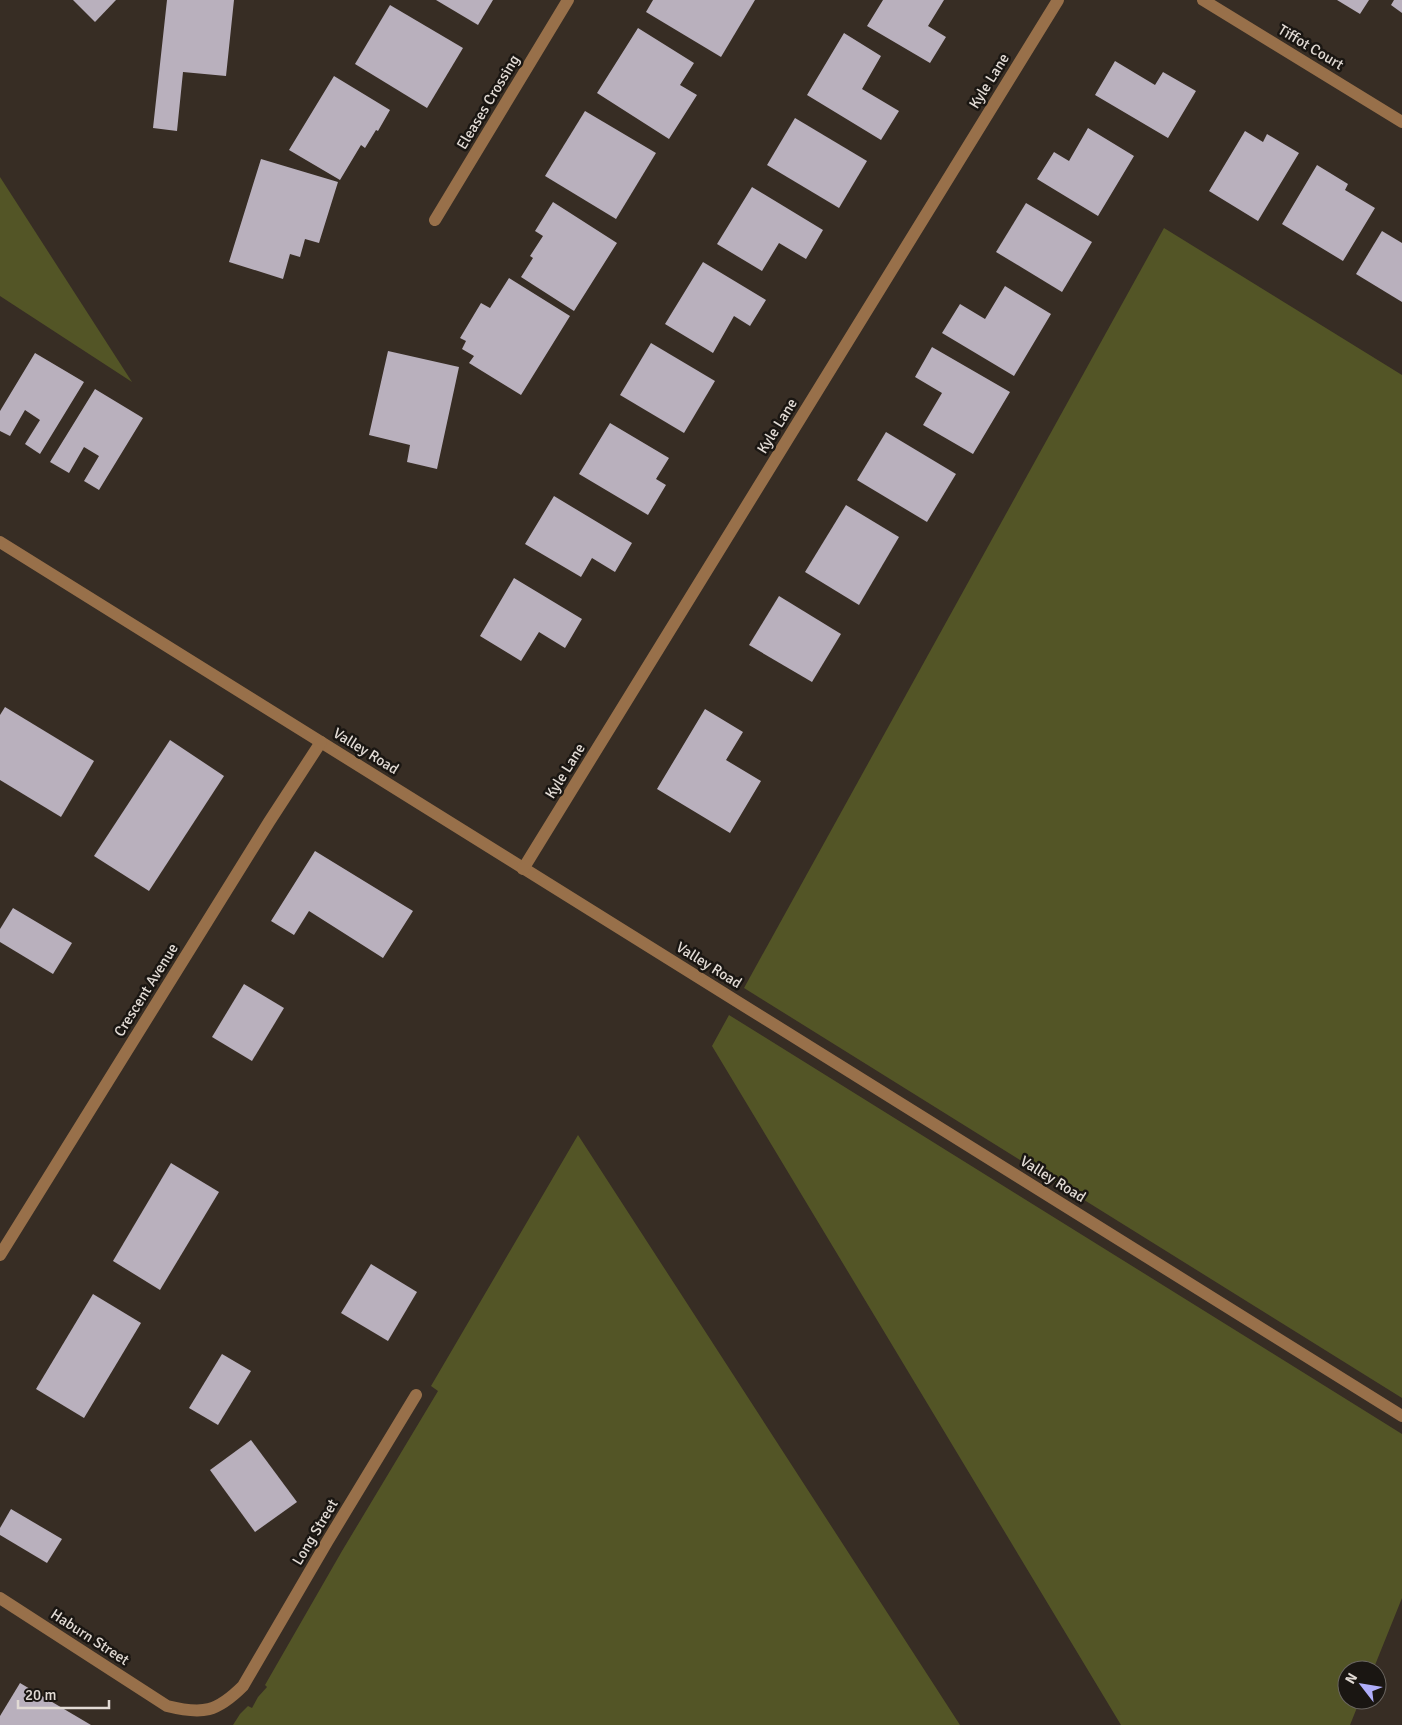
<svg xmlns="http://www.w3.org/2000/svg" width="1402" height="1725" font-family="Signika,sans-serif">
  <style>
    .green { fill: #535526 }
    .building { fill: #b9b0bd }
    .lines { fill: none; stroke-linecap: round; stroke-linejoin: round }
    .minor { stroke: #98704a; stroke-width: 12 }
    .labels { text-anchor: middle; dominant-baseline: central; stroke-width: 5; stroke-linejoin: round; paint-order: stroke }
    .street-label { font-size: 15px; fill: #e2dbd5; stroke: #1a1612 }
  </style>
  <rect width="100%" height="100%" fill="#372d24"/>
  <g class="green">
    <path d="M0 177 132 382 0 296Z"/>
    <path d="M1164 228 1402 375V1398L744 988Z"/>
    <path d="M729 1015 1402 1434V1598L1373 1670H1347V1700H1360L1350 1725H1121L712 1046Z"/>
    <path d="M578 1135 960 1725H233L240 1714 248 1706 252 1708 258 1697 267 1687 265 1685 342 1551 438 1391 431 1386Z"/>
  </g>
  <g class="building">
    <path d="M73 0H116L95 22Z"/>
    <path d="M167 0H234L226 76 183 72 177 131 153 128Z"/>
    <path d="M436 0H493L478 25Z"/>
    <path d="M653 0H755L721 57 646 12Z"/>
    <path d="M883 0H944L928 26 946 37 930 63 867 26Z"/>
    <path d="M1337 0H1369L1360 14Z"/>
    <path d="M1394 0H1402V13L1391 5Z"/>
    <path d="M390 5 463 48 427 108 355 64Z"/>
    <path d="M638 28 694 63 680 85 697 95 669 139 597 93Z"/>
    <path d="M844 33 881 56 862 89 899 111 881 140 807 95Z"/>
    <path d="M1115 61 1155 85 1163 72 1196 91 1168 138 1095 95Z"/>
    <path d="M334 76 390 110 378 131 376 130 365 148 361 145 340 180 289 150Z"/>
    <path d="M585 111 656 153 616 219 545 176Z"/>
    <path d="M795 118 867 161 839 208 767 165Z"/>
    <path d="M1088 128 1134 156 1098 216 1037 179 1054 152 1069 161Z"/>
    <path d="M1245 131 1263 142 1267 134 1299 153 1258 221 1209 191Z"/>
    <path d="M261 159 338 182 319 243 305 239 300 257 290 254 283 279 229 262Z"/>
    <path d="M1317 165 1348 184 1345 190 1375 208 1343 261 1282 224Z"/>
    <path d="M752 187 823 230 806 259 779 243 762 271 717 244Z"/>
    <path d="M553 202 617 243 574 311 521 277 533 258 530 256 543 236 535 231Z"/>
    <path d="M1026 203 1092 242 1062 292 996 252Z"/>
    <path d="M1382 231 1402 243V302L1356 274Z"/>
    <path d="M703 262 766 300 750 326 734 316 713 353 665 324Z"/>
    <path d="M509 278 570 316 521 395 469 363 474 356 462 349 466 341 460 338 481 303 490 308Z"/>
    <path d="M1005 286 1051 314 1014 376 942 333 960 304 985 319Z"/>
    <path d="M651 343 715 381 684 433 620 395Z"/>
    <path d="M932 347 1010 392 973 454 923 425 942 393 915 377Z"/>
    <path d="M388 351 459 367 437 469 407 462 410 445 369 435Z"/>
    <path d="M35 353 84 382 40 454 25 444 40 420 25 410 10 436 0 431V411Z"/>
    <path d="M95 389 143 418 99 490 84 481 99 456 84 447 69 473 50 462Z"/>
    <path d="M610 423 669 458 656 479 666 485 648 515 579 474Z"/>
    <path d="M886 432 956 474 927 522 857 480Z"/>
    <path d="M554 496 632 543 615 572 592 558 581 577 525 544Z"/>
    <path d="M846 505 899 537 859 605 805 572Z"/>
    <path d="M514 578 582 619 565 648 539 632 521 661 480 636Z"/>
    <path d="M779 596 841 634 812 682 749 645Z"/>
    <path d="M5 707 94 761 61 817 0 780V715Z"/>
    <path d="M705 709 743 732 726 760 761 781 730 833 657 789Z"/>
    <path d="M170 740 224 776 149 891 94 856Z"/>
    <path d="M315 851 413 911 383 958 309 911 294 935 271 921Z"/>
    <path d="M13 908 72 943 53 974 0 942V929Z"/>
    <path d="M244 984 284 1008 252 1061 212 1037Z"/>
    <path d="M171 1163 219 1192 160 1290 113 1261Z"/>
    <path d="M371 1264 417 1292 388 1341 341 1313Z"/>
    <path d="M93 1294 141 1323 84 1418 36 1389Z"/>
    <path d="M222 1354 251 1371 218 1425 189 1408Z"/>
    <path d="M251 1440 297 1502 255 1532 210 1470Z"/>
    <path d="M11 1509 62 1539 47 1563 0 1535V1528Z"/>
    <path d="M20 1683 91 1725H0V1716Z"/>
  </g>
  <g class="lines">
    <g class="minor">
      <path d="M1203 0 1402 122"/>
      <path d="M435 220 568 0"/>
      <path d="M0 542 1402 1416"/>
      <path d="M523 869 1058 0"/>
      <path d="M0 1255 269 822 321 742"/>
      <path d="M0 1598 167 1706C203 1715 217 1712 243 1686L327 1542 416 1395"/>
    </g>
  </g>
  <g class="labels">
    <g class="street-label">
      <text transform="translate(1311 47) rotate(31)">Tiffot Court</text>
      <text transform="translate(989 81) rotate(-58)">Kyle Lane</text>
      <text transform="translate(488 102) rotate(-59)">Eleases Crossing</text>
      <text transform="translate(777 426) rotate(-58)">Kyle Lane</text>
      <text transform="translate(366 751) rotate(32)">Valley Road</text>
      <text transform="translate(565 771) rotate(-58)">Kyle Lane</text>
      <text transform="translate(709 965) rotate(32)">Valley Road</text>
      <text transform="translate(146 990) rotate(-58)">Crescent Avenue</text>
      <text transform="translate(1053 1179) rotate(32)">Valley Road</text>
      <text transform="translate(315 1532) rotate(-59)">Long Street</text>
      <text transform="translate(90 1637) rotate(33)">Haburn Street</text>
    </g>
  </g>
  <g transform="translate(1362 1685) rotate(301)"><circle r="24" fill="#1a1612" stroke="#6a6560"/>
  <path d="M0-4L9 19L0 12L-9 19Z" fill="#b0aefa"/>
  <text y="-8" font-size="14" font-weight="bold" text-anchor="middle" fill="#e2dbd5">N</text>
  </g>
  <path d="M18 1700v8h91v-8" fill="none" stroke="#e2dbd5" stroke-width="2.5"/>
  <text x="25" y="1700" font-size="15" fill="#e2dbd5" stroke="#1a1612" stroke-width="4" paint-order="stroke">20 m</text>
</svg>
